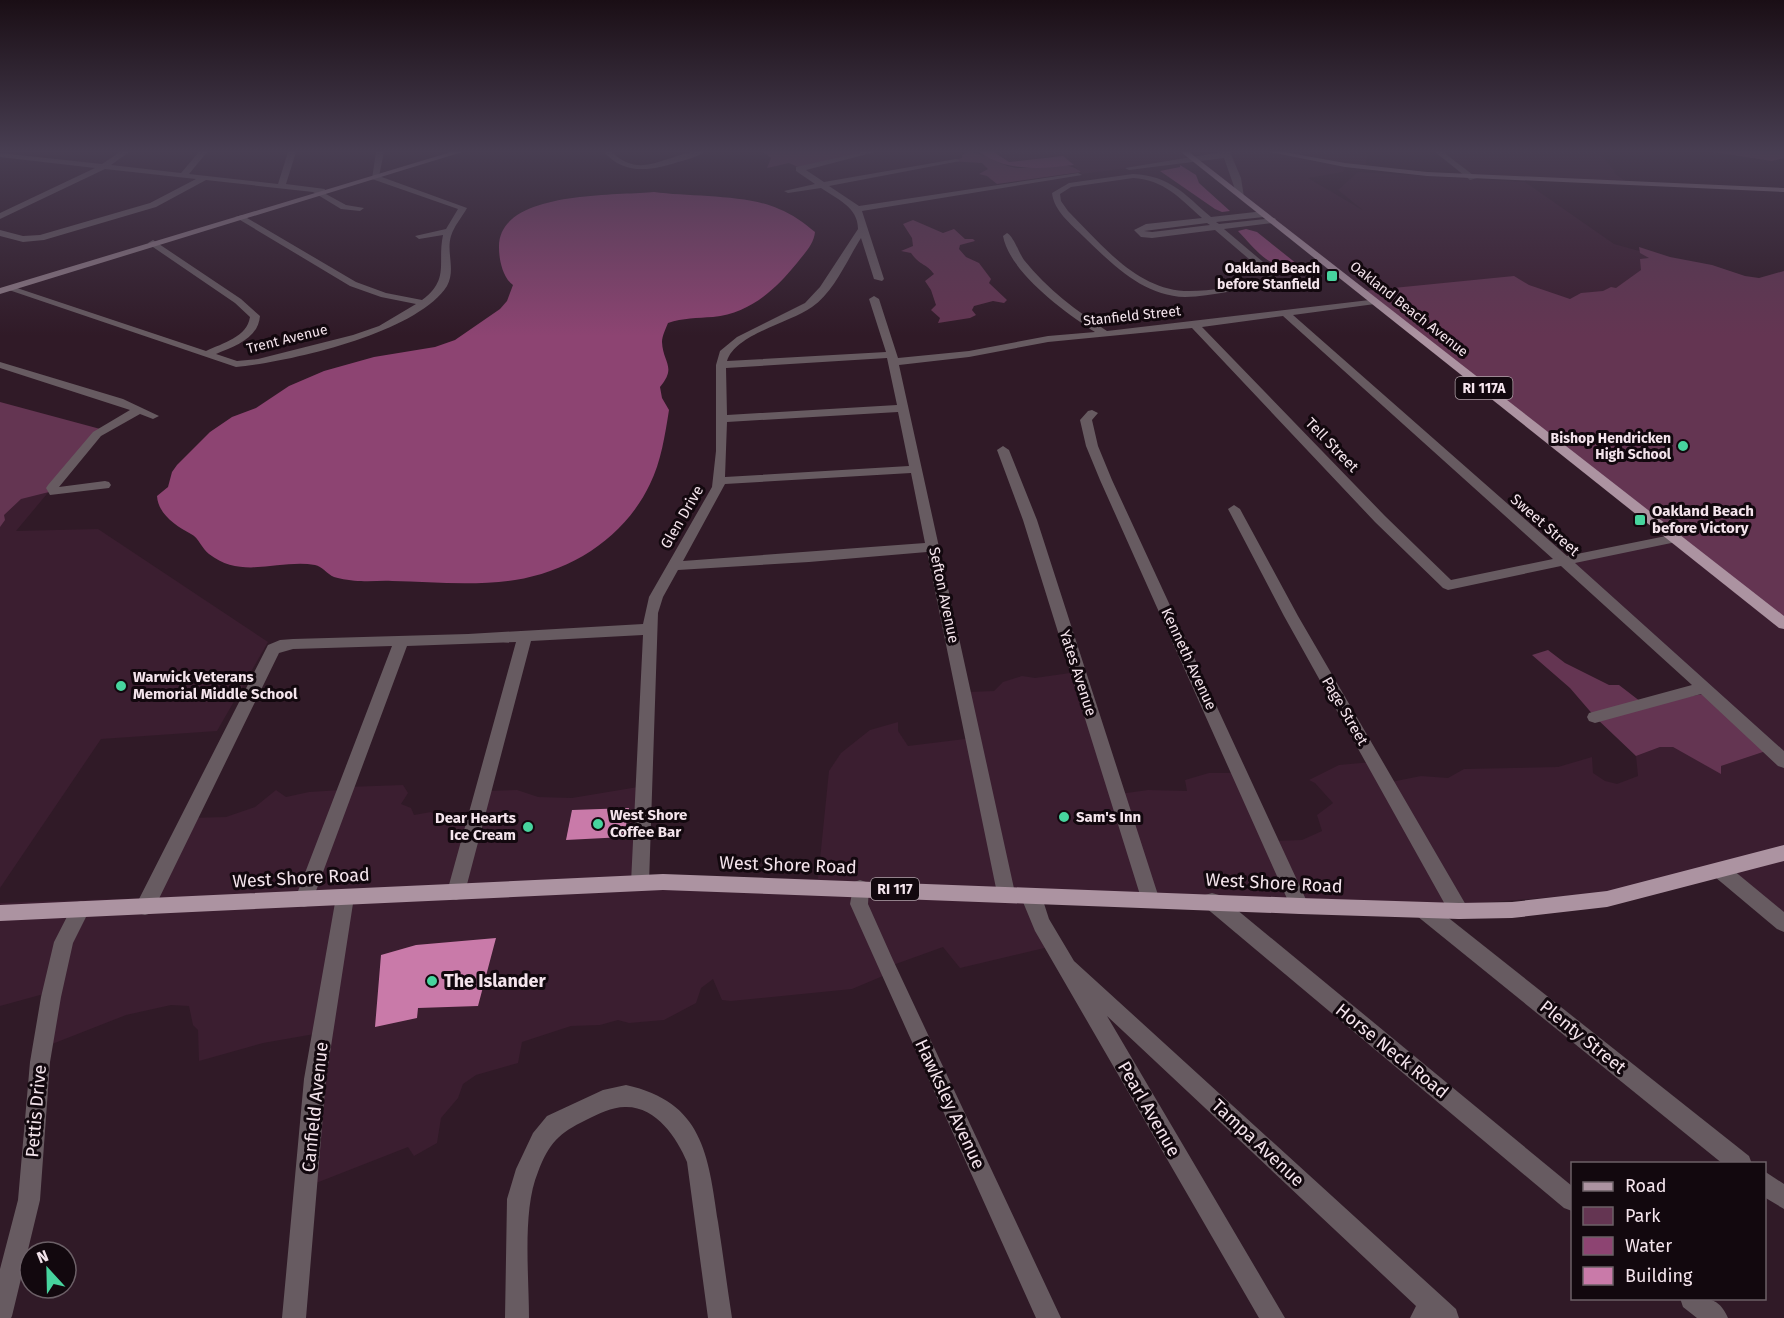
<svg xmlns="http://www.w3.org/2000/svg" width="1784" height="1318" font-family="'Fira Sans',sans-serif">
  <style>
    .built { fill: #3b1e30 }
    .green { fill: #643552 }
    .water { fill: #8d4472 }
    .building { fill: #c97aa9 }
    .lines { fill: none; stroke-linecap: round; stroke-linejoin: round }
    .minor { fill: #675b61; fill-rule: evenodd }
    .secondary { fill: #8e7a85; fill-rule: evenodd }
    .primary { fill: #ac93a1; fill-rule: evenodd }
    .poi-dot { fill: #47d49e; stroke: #12080e; stroke-width: 2 }
    .labels { text-anchor: middle; dominant-baseline: central; stroke-width: 6; stroke-linejoin: round; paint-order: stroke }
    .far-poi-label { font-size: 14px; font-weight: bold; fill: #f4e4ec; stroke: #12080e; text-anchor: end }
    .far-street-label { font-size: 14px; fill: #f4e4ec; stroke: #12080e }
    .shield { fill: #12080e; stroke: #b0a2a9; stroke-width: 1.5 }
    .shield-label { font-size: 14px; font-weight: bold; fill: #f4e4ec }
    .street-label { font-size: 15px; fill: #f4e4ec; stroke: #12080e }
    .poi-label { font-size: 15px; font-weight: bold; fill: #f4e4ec; stroke: #12080e; text-anchor: start }
    .near-street-label { font-size: 18px; fill: #f4e4ec; stroke: #12080e }
    .near-poi-label { font-size: 18px; font-weight: bold; fill: #f4e4ec; stroke: #12080e; text-anchor: start }
  </style>
  <rect width="100%" height="100%" fill="#301a27"/>
  <g class="built">
    <path d="M995 152H1186L1195 159 1227 154 1226 152H1362L1369 155 1367 157 1365 168 1346 165 1343 172 1308 178 1364 211 1338 190 1358 172 1525 182 1614 244 1784 291V601L1363 291 1195 159 1082 174 1073 165 1055 156 1009 162Z"/>
    <path d="M1439 152H1598L1615 171 1614 173 1628 183 1473 177Z"/>
    <path d="M0 405 97 434 16 531 98 529 268 642 217 731 101 739 0 888Z"/>
    <path d="M1674 538 1784 623V921L1716 864 1603 893 1467 904 1033 890 1057 945 960 968 943 947 893 965 890 973 852 989 731 1001 722 1000 713 979 701 988 696 1003 664 1020 629 1023 618 1020 600 1025 571 1026 522 1042 518 1063 476 1075 463 1084 458 1098 441 1118 437 1143 414 1156 408 1147 311 1185 326 1032 263 1043 199 1061 198 1030 193 1025 189 1006 171 1005 126 1015 47 1046 51 992 0 1006V903L144 898 189 818 226 817 255 807 276 790 286 797 309 792 341 790 347 787 403 785 408 793 401 804 411 808 414 815 431 812 438 818 473 816 487 791 517 790 538 797 572 798 644 786 645 876 818 879 829 771 841 753 870 730 898 722V731L908 746 973 738 968 692 994 691 1003 682 1022 676 1035 678 1077 672 1119 794 1148 790 1187 791 1185 780 1209 773H1238L1274 841 1302 840 1322 831 1317 815 1333 803 1315 783 1309 780 1339 765 1372 762 1386 783 1421 776 1448 778 1464 769 1558 767 1592 757 1593 773 1605 781 1617 784 1638 776 1636 756 1660 747H1673L1721 773V766L1769 750 1565 564Z"/>
  </g>
  <g class="green">
    <path d="M764 152H870L800 168 789 163 767 168 771 158Z"/>
    <path d="M967 152C986 152 1000 168 1021 168 1039 168 1067 159 1081 172L997 184 987 176 979 174 988 169 982 163 949 161 962 158V155Z"/>
    <path d="M1713 152H1784V158L1772 161Z"/>
    <path d="M913 220 943 233 954 229 965 239H973L975 241 960 245 959 249 966 257 979 263 991 279 989 283 1007 300 1004 303 993 301 974 306 972 310 976 315 970 318 938 323 940 318 931 310 936 305 931 290 925 281 934 274C926 263 920 266 911 253L901 251 913 246 912 238 903 224Z"/>
    <path d="M1639 247 1670 257 1712 265 1745 276 1759 278 1784 271V623L1363 291 1514 276 1529 285 1570 299 1581 293 1603 291 1611 287 1616 288 1641 270 1640 259 1649 258 1640 253Z"/>
    <path d="M0 402 104 430 53 491 21 499 4 515 5 520 0 527Z"/>
    <path d="M1548 650 1565 663 1609 685H1619L1645 705 1708 693 1769 750 1721 766V774L1673 747H1660L1636 756 1595 717 1570 688 1532 655Z"/>
  </g>
  <g class="water">
    <path d="M979 152H994L1009 162 1063 156 1074 165C1040 169 1007 172 979 152Z"/>
    <path d="M1180 165 1196 175 1199 183 1230 211 1222 212 1215 209 1160 171 1180 167Z"/>
    <path d="M654 192C690 197 747 194 779 209 792 214 804 223 815 232 814 244 804 254 797 263 775 290 750 313 713 317 697 318 683 318 668 323 666 328 662 336 662 342 663 363 677 367 660 387L662 398 669 410C665 435 661 462 650 484 625 537 572 571 515 580 474 586 433 582 392 581 382 580 371 582 361 581 353 581 341 579 334 577 327 574 322 566 315 565 279 559 242 580 209 554 202 549 199 538 191 534 176 526 158 514 157 496L168 487 172 472 177 465 210 432 232 417 256 408 289 386 324 371 374 357 435 347 455 340 500 309 507 301 513 285C503 278 499 260 499 248 497 190 616 196 654 192Z"/>
    <path d="M1246 229 1257 232 1302 268C1268 269 1260 254 1238 231Z"/>
  </g>
  <g class="building">
    <path d="M629 808 624 837 566 840 572 810Z"/>
    <path d="M496 938 478 1006 418 1008 417 1018 375 1027 381 955 416 945Z"/>
  </g>
  <g class="lines">
    <g class="minor">
      <path d="M120 152H129L111 165 181 173 199 152H207L189 174 278 184 288 152H296L286 184 325 189 324 193 346 205 364 208 360 211 341 209 313 192 206 180 156 207 44 240 23 242 0 236V230L23 236 40 235 150 203 196 179 105 169 0 219V213L95 168 0 157V153L102 164Z"/>
      <path d="M376 152H384L379 176 467 208C462 217 454 226 451 236 446 252 456 270 447 286 417 333 289 362 236 367L3 288 11 286 206 351C223 343 247 337 250 317L235 303 150 245 148 243 153 240 241 299 260 316C258 339 235 346 216 354L237 361 258 359 353 335 379 326 416 304 381 297 350 286 235 217 242 215 356 282 386 293 422 300C450 279 437 263 443 235L419 239 415 236 446 229 458 209 372 179Z"/>
      <path d="M604 152H612C643 183 671 149 704 152 697 157 686 160 678 162 651 171 624 175 604 152Z"/>
      <path d="M863 152H875L806 170 824 182 956 159 960 161 829 186 859 206 1078 173 1082 175 862 211 884 279 882 281 874 279 861 238C847 260 834 292 812 307 790 323 735 334 727 361L886 352 869 299 874 296 879 299 898 358 969 351 1048 336 1095 332C1065 312 1010 273 1003 236L1007 233C1014 237 1019 253 1024 260 1047 289 1077 311 1107 331L1378 299V303L1375 304 1293 315 1567 556 1676 534 1681 535 1683 538 1681 541 1575 563 1784 751V768L1778 766 1701 694 1595 723 1589 721 1587 717 1589 713 1692 685 1561 566 1448 590 1443 588 1375 522 1192 328 1048 342 969 357 899 365 1015 893 1012 899 1006 901 1000 899 997 893 927 552 809 562 678 570 663 597 658 613 649 883 646 889 640 891 634 889 631 883 643 635 531 641 465 892 462 898 456 900 450 898 447 892 516 642 407 646 313 899 311 905 304 907 297 905 295 899 392 646 293 649 279 653 152 913 145 915 138 913 136 907 138 901 268 645 280 640 293 639 468 634 643 624 649 597 712 487 716 451V365L720 351 737 337 805 303 820 287 858 229C858 207 837 199 821 188L788 193 784 191 815 184 796 171V167ZM1283 316 1553 559 1451 580 1385 516 1202 327ZM887 358 897 405 727 415 726 368ZM898 412 909 466 725 477 727 422ZM911 473 925 543 683 561 725 484Z"/>
      <path d="M1222 152H1230L1241 178 1244 197 1237 195 1224 158 1129 170 1125 168Z"/>
      <path d="M1435 152H1443L1477 178 1470 180Z"/>
      <path d="M1133 174C1171 176 1184 194 1211 217L1264 211 1268 214 1264 217 1216 222 1219 224 1275 218 1276 220 1272 223 1224 229 1269 267 1277 278 1275 280C1260 289 1244 290 1227 292 1213 294 1199 297 1185 297 1143 296 1112 264 1084 237 1071 224 1054 211 1052 193L1069 183ZM1133 178C1165 180 1179 198 1202 218L1146 224 1134 230 1141 237 1152 238 1215 230 1263 271 1267 277 1257 282C1234 286 1208 292 1184 291 1135 288 1100 243 1068 211L1061 201 1060 194 1071 187ZM1207 223 1210 225 1152 232 1144 231Z"/>
      <path d="M0 362 123 399 159 416 153 419 140 414 101 436 59 487 105 481 109 482 111 485 109 488 50 495 46 488 48 485 93 432 130 410 0 368Z"/>
      <path d="M1092 410 1098 413 1092 420 1098 446 1112 480 1309 906 1307 912 1300 914 1293 912 1100 480 1086 446 1080 420 1088 411Z"/>
      <path d="M1003 446 1009 450 1037 520 1159 898 1157 904 1150 906 1143 904 1141 898 1023 520 997 450Z"/>
      <path d="M1234 505 1240 509 1298 616 1466 905 1468 911 1466 917 1459 919 1452 917 1284 616 1228 509Z"/>
      <path d="M1721 863 1727 865 1784 912V932L1777 929 1715 877 1712 871 1715 865Z"/>
      <path d="M860 880 866 882 869 888 868 904 893 960 1061 1318H1036L850 904 854 882Z"/>
      <path d="M345 889 352 891 354 897 326 1079 306 1318H282L304 1079 336 897 338 891Z"/>
      <path d="M1033 889 1040 891 1049 919 1074 961 1456 1309 1459 1318H1410L1416 1306 1107 1016 1285 1318H1259L1035 931 1023 902 1026 891Z"/>
      <path d="M1212 893 1219 895 1572 1186V1211L1564 1208 1205 907 1203 901 1205 895Z"/>
      <path d="M81 901 88 903 90 909 73 943 61 997 50 1062 40 1200 12 1316 11 1318H0V1269L18 1200 30 1062 41 997 54 942 74 903Z"/>
      <path d="M1424 902 1431 904 1749 1156 1752 1164H1723L1417 916 1415 910 1417 904Z"/>
      <path d="M626 1085C703 1102 708 1154 718 1222 723 1254 727 1286 732 1318H708L687 1162C677 1138 656 1106 625 1107 612 1107 598 1114 586 1120 559 1133 549 1143 538 1172 522 1210 529 1275 529 1318H505L507 1199 516 1169 533 1133 547 1116 603 1090Z"/>
      <path d="M1764 1171 1784 1184V1209L1764 1197Z"/>
      <path d="M1680 1298C1702 1298 1718 1294 1728 1318H1697L1683 1307Z"/>
    </g>
    <g class="secondary">
      <path d="M451 152H462L0 294V288Z"/>
      <path d="M1270 152H1284L1345 163 1427 172 1784 188V192L1427 176 1345 167Z"/>
    </g>
    <g class="primary">
      <path d="M1181 152H1189L1784 616V629L1779 628Z"/>
      <path d="M1784 845V861L1607 907 1512 918 1459 919 1300 914 663 890 0 921V905L663 874 1300 898 1459 903 1512 902 1607 891Z"/>
    </g>
  </g>
  <linearGradient id="sky" x2="0" y2="1"><stop stop-color="#1a0e15"/><stop offset="0.45" stop-color="#483e52"/><stop offset="1" stop-color="#483e52" stop-opacity="0"/></linearGradient>
  <rect width="1784" height="336" fill="url(#sky)"/>
  <g class="poi-dot">
    <rect x="1326" y="270" width="12" height="12" rx="3"/>
    <circle cx="1683" cy="446" r="6"/>
    <rect x="1634" y="514" width="12" height="12" rx="3"/>
    <circle cx="121" cy="686" r="6"/>
    <circle cx="1064" cy="817" r="6"/>
    <circle cx="598" cy="824" r="6"/>
    <circle cx="528" cy="827" r="6"/>
    <circle cx="432" cy="981" r="6"/>
  </g>
  <g class="labels">
    <g class="far-poi-label">
      <text x="1320" y="268">Oakland Beach<tspan x="1320" dy="16">before Stanfield</tspan></text>
      <text x="1671" y="438">Bishop Hendricken<tspan x="1671" dy="16">High School</tspan></text>
    </g>
    <g class="far-street-label">
      <text transform="translate(1409 309) rotate(38)">Oakland Beach Avenue</text>
      <text transform="translate(1132 316) rotate(-6)">Stanfield Street</text>
      <text transform="translate(287 339) rotate(-14)">Trent Avenue</text>
    </g>
    <g class="shield">
      <rect x="1455.5" y="377" width="57" height="22" rx="4.5"/>
      <rect x="871" y="878" width="48" height="22" rx="4.5"/>
    </g>
    <g class="shield-label">
      <text x="1484" y="388">RI 117A</text>
      <text x="895" y="889">RI 117</text>
    </g>
    <g class="street-label">
      <text transform="translate(1332 445) rotate(46)">Tell Street</text>
      <text transform="translate(682 517) rotate(-60)">Glen Drive</text>
      <text transform="translate(1545 525) rotate(41)">Sweet Street</text>
      <text transform="translate(944 595) rotate(78)">Sefton Avenue</text>
      <text transform="translate(1189 659) rotate(65)">Kenneth Avenue</text>
      <text transform="translate(1078 673) rotate(72)">Yates Avenue</text>
      <text transform="translate(1345 711) rotate(60)">Page Street</text>
    </g>
    <g class="poi-label">
      <text x="1652" y="511">Oakland Beach<tspan x="1652" dy="17">before Victory</tspan></text>
      <text x="133" y="677">Warwick Veterans<tspan x="133" dy="17">Memorial Middle School</tspan></text>
      <text x="610" y="815">West Shore<tspan x="610" dy="17">Coffee Bar</tspan></text>
      <text x="1076" y="817">Sam's Inn</text>
      <text x="516" y="818" text-anchor="end">Dear Hearts<tspan x="516" dy="17">Ice Cream</tspan></text>
    </g>
    <g class="near-street-label">
      <text transform="translate(788 865) rotate(2)">West Shore Road</text>
      <text transform="translate(301 878) rotate(-3)">West Shore Road</text>
      <text transform="translate(1274 883) rotate(3)">West Shore Road</text>
      <text transform="translate(1583 1037) rotate(39)">Plenty Street</text>
      <text transform="translate(1392 1051) rotate(39)">Horse Neck Road</text>
      <text transform="translate(950 1104) rotate(65)">Hawksley Avenue</text>
      <text transform="translate(315 1107) rotate(-84)">Canfield Avenue</text>
      <text transform="translate(1149 1109) rotate(60)">Pearl Avenue</text>
      <text transform="translate(36 1111) rotate(-85)">Pettis Drive</text>
      <text transform="translate(1258 1143) rotate(43)">Tampa Avenue</text>
    </g>
    <g class="near-poi-label">
      <text x="444" y="981">The Islander</text>
    </g>
  </g>
  <rect x="1571" y="1162" width="195" height="138" fill="#12080e" stroke="#6c6067" stroke-width="1.5"/>
  <rect x="1583" y="1182" width="30" height="9" fill="#ac93a1" stroke="#6c6067" stroke-width="1.5"/>
  <text x="1625" y="1192" font-size="18" fill="#f4e4ec">Road</text>
  <rect x="1583" y="1207" width="30" height="18" fill="#643552" stroke="#6c6067" stroke-width="1.5"/>
  <text x="1625" y="1222" font-size="18" fill="#f4e4ec">Park</text>
  <rect x="1583" y="1237" width="30" height="18" fill="#8d4472" stroke="#6c6067" stroke-width="1.5"/>
  <text x="1625" y="1252" font-size="18" fill="#f4e4ec">Water</text>
  <rect x="1583" y="1267" width="30" height="18" fill="#c97aa9" stroke="#6c6067" stroke-width="1.5"/>
  <text x="1625" y="1282" font-size="18" fill="#f4e4ec">Building</text>
  <g transform="translate(48 1270) rotate(338)"><circle r="28" fill="#12080e" stroke="#6c6067" stroke-width="1.5"/>
  <path d="M0-4.5L10 22L0 15L-10 22Z" fill="#47d49e"/>
  <text y="-9" font-size="16" font-weight="bold" text-anchor="middle" fill="#f4e4ec">N</text>
  </g>
</svg>
